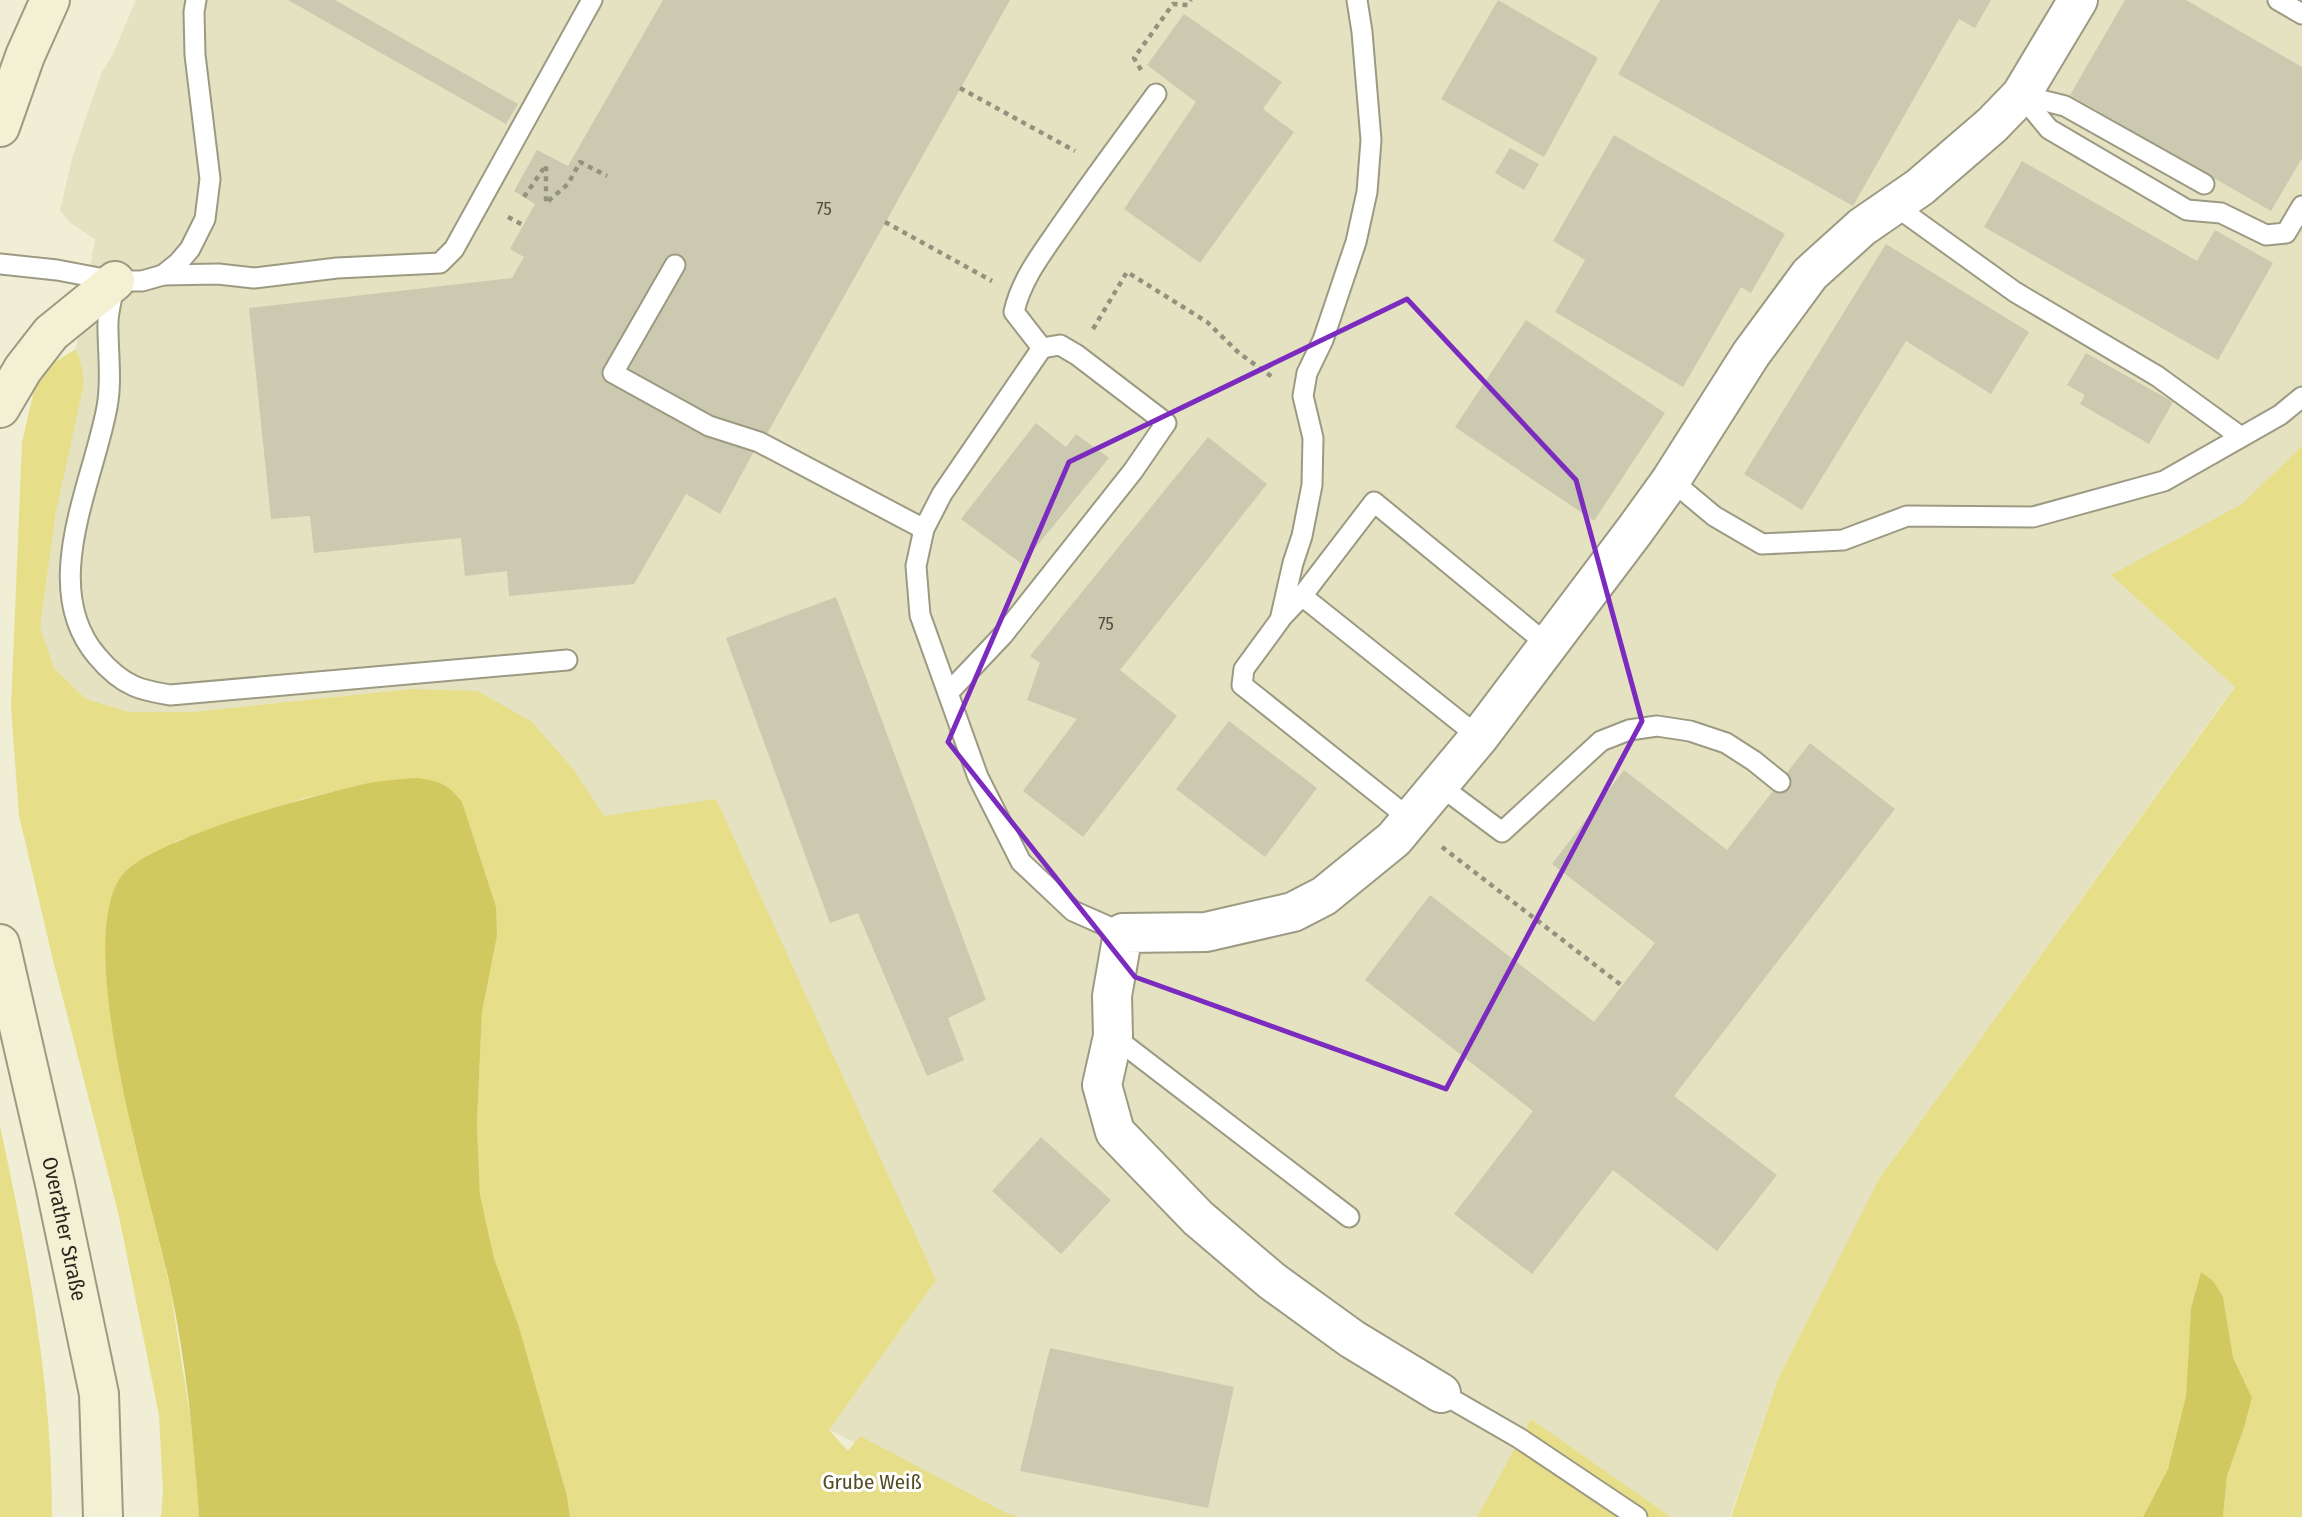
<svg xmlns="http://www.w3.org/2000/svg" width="2302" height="1517" font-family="'Fira Sans Condensed',sans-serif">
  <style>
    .built { fill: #e4e2c0 }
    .green { fill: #e6de89 }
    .water { fill: #d2c860 }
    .building { fill: #cbcab0 }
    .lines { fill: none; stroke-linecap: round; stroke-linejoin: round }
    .service-casing { stroke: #9c9a82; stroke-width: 23 }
    .minor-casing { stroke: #9c9a82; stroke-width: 42 }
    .secondary-casing { stroke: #9c9a82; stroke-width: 42 }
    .path { stroke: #93927f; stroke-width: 4.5; stroke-dasharray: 5 5; stroke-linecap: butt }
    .service { stroke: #fff; stroke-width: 19 }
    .minor { stroke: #fff; stroke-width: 38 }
    .secondary { stroke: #f3f0d3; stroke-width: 38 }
    .marked { fill: none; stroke: #7b2cbf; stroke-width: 5; stroke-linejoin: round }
    .labels { text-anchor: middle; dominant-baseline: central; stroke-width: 6; stroke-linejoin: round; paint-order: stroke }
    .number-label { font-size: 18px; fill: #515042 }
    .street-label { font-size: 21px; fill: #28271d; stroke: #fff }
    .park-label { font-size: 21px; fill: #504c21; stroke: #fff }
  </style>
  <rect width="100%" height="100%" fill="#f0eed4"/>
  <path class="built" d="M136 0H2302V446L2243 504 2112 576 2235 686 1879 1179 1778 1379 1730 1517H1671L1531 1419 1477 1517H1004L829 1430 936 1280 604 816 573 770 531 722 411 689 193 712H129L86 699 54 668 40 627 56 512 81 363 76 349 95 239 69 222 60 210 73 155 101 74 112 56Z"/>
  <g class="green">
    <path d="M76 349 81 363 84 383 56 512 40 627 54 668 86 699 129 712H193L411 689 477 691 531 721 574 770 604 816 716 799 936 1280 829 1430 848 1451 860 1436 1006 1513 1019 1517H570L567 1496 519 1327 494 1258 480 1195 477 1124 482 1012 497 936 376 782 305 798 174 842 116 1047 134 1141 170 1287 194 1442 199 1517H161L163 1492 159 1415 119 1216 52 956 19 815 11 707 22 443 34 390 53 363Z"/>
    <path d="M2302 446V1517H2223L2227 1476 2244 1428 2252 1398 2233 1357 2223 1297 2201 1272 2191 1308 2186 1396 2168 1469 2143 1517H1731L1778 1379 1879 1179 2235 687 2111 575 2242 504Z"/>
    <path d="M0 1126C28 1255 52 1385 52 1517H0Z"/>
    <path d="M1531 1419 1671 1517H1477Z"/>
  </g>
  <g class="water">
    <path d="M416 778C439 781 447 783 462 802L496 907 497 936 482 1012 477 1124 480 1195 494 1258 519 1327 567 1496 570 1517H199C194 1440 186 1362 170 1286 152 1201 73 950 120 878 145 839 325 792 374 782 388 780 402 779 416 778Z"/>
    <path d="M2201 1272 2213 1281 2223 1297 2233 1357 2252 1398 2244 1428 2227 1476 2223 1517H2143L2168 1469 2186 1396 2191 1308Z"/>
  </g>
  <g class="building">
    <path d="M288 0H335L518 104 506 124Z"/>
    <path d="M663 0H1010L768 432 759 442 720 514 686 494 634 584 509 596 507 571 465 576 461 538 314 553 310 516 271 519 249 308 512 278 524 257 510 249 535 204 514 191 537 150 568 166Z"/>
    <path d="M1498 0 1598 58 1544 157 1441 99Z"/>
    <path d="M1660 0H1991L1975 28 1959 19 1853 206 1618 74Z"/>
    <path d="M2125 0H2186L2302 67V158L2271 211 2070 95Z"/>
    <path d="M1184 14 1282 82 1263 109 1294 132 1200 263 1124 209 1196 102 1147 65Z"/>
    <path d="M1614 135 1785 234 1751 293 1741 287 1683 387 1555 312 1585 260 1553 241Z"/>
    <path d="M1510 148 1539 164 1524 190 1495 173Z"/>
    <path d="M2022 161 2197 261 2215 230 2273 263 2218 360 1984 227Z"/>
    <path d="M1886 244 2029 332 1991 394 1906 341 1802 510 1744 474Z"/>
    <path d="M1526 320 1665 413 1594 521 1455 427Z"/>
    <path d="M2086 353 2173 402 2149 444 2080 404 2085 395 2067 385Z"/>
    <path d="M1036 423 1066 447 1076 434 1109 458 1022 564 961 519Z"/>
    <path d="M1208 437 1267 484 1120 670 1177 716 1083 837 1023 791 1077 719 1027 700 1040 663 1030 656Z"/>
    <path d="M836 597 986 1000 948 1018 964 1060 927 1076 858 913 830 923 726 638Z"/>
    <path d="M1229 721 1317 788 1265 857 1176 789Z"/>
    <path d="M1810 743 1895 809 1674 1096 1777 1175 1717 1251 1613 1170 1532 1274 1454 1214 1533 1111 1365 980 1430 895 1594 1022 1655 943 1552 864 1624 770 1727 850Z"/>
    <path d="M1041 1137 1111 1200 1061 1254 992 1191Z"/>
    <path d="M1050 1348 1234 1387 1208 1508 1020 1471Z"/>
  </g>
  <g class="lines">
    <g class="service-casing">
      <g id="service">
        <path d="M1357 0 1362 32 1371 140 1367 192 1356 242 1323 340 1307 373 1303 396 1313 438 1312 485 1302 536 1293 563 1280 620 1244 669 1242 685 1410 819"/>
        <path d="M2278 0 2302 14"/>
        <path d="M2021 95 2049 129 2187 210 2221 213 2266 235 2286 233 2302 206"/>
        <path d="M2021 95 2065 106 2204 184"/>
        <path d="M1894 205 2015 292 2157 376 2241 437"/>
        <path d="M0 264 57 270 115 281H142L163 275 178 263 190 249 205 219 210 179 195 55 194 12 196 0"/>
        <path d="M675 265 613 373 709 426 759 442 924 529"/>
        <path d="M163 275 218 274 254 278 337 268 440 263 454 249 592 0"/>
        <path d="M114 286C112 299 107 314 108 328 108 354 112 381 107 407 93 484 38 587 97 656 107 668 120 680 134 686 145 691 159 693 170 695L567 660"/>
        <path d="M1671 480 1714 516 1762 544 1843 540 1907 516 2033 517 2164 481 2280 415 2302 397"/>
        <path d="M1302 596 1479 737"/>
        <path d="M1281 618 1302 596 1374 502 1548 645"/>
        <path d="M949 692 1003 635 1133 471 1166 423 1077 355 1060 345 1042 348"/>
        <path d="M1439 785 1502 832 1601 741 1629 730 1657 726 1690 731 1726 743 1754 761 1780 782"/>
        <path d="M1123 933 1073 911 1021 862 978 777 920 615 916 566 924 529 942 494 1042 348 1014 312C1021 280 1042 253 1060 227 1091 182 1124 138 1156 94"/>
        <path d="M1113 1036 1349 1217"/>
        <path d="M1441 1393 1519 1438 1637 1517"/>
      </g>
    </g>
    <g class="minor-casing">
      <path id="minor" d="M1441 1393 1352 1339 1272 1281 1198 1218 1115 1132 1102 1085 1113 1036 1112 996 1123 933 1206 932 1293 912 1324 896 1394 839 1479 737 1635 530 1671 480 1751 354 1810 274 1862 227 1920 187 1992 125 2021 95 2078 0"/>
    </g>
    <g class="secondary-casing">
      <g id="secondary">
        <path d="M0 127 25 56 50 0"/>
        <path d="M0 408 23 369 51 333 115 281"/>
        <path id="s1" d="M0 944 55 1184 99 1394 103 1517"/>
      </g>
    </g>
    <g class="path">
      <path d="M1141 70 1134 58 1173 4 1188 5 1191 0"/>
      <path d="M960 88 1075 151"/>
      <path d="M524 197 546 165V203L568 184 580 162 607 176"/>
      <path d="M508 217 523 225"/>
      <path d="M885 222 992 281"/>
      <path d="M1093 329 1127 272 1207 322 1239 353 1275 379"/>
      <path d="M1442 847 1621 985"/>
    </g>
    <use href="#service" class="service"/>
    <use href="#minor" class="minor"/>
    <use href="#secondary" class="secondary"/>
  </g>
  <path class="marked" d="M1407 299 1576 480 1642 721 1446 1089 1135 977 948 742 1069 462Z"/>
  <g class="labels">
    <g class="number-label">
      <text x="824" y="209">75</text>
      <text x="1106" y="624">75</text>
    </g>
    <g class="street-label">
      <text stroke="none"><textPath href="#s1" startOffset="292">Overather Straße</textPath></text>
    </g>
    <g class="park-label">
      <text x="872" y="1482">Grube Weiß</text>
    </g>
  </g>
</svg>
